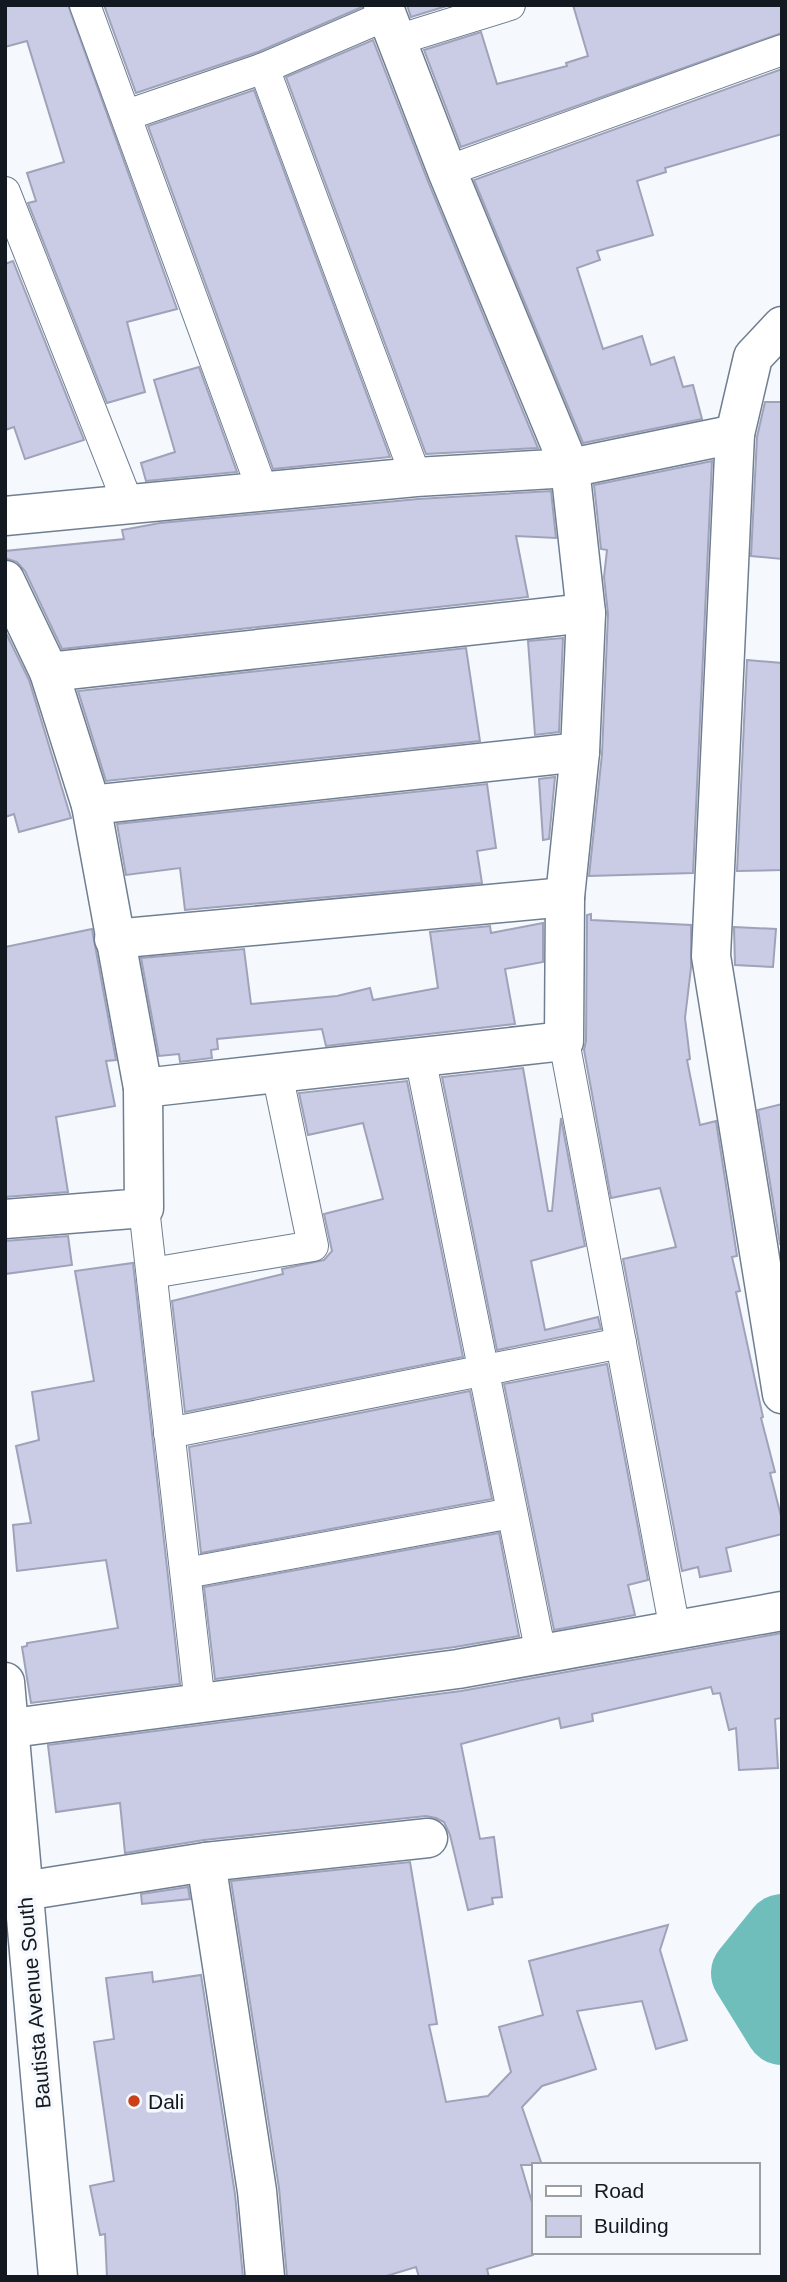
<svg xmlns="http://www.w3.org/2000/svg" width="787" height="2282" font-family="Arial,sans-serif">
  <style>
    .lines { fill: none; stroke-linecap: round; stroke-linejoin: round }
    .river { stroke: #6fbebc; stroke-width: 74 }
    .building { fill: #c9cce4; stroke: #9fa2b9; stroke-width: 2 }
    .pedestrian-casing { stroke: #6f7f91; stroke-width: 32 }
    .minor-casing { stroke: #6f7f91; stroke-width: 41 }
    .tertiary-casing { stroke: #6f7f91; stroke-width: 41 }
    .pedestrian { stroke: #fff; stroke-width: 30 }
    .minor { stroke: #fff; stroke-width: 38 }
    .tertiary { stroke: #fff; stroke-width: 38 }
    .poi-dot { fill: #ca4119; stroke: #f5f8fc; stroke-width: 2.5 }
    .labels { text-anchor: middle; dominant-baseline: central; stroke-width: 7; stroke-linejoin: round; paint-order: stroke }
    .street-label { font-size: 21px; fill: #121920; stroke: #f5f8fc }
    .poi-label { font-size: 21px; fill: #121920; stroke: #f5f8fc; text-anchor: start }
  </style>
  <rect width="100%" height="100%" fill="#f5f8fc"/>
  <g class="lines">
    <path class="river" d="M782 1931 748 1973 782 2028"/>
  </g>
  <g class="building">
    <path d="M5 5H68L177 309 127 322 145 392 107 403 28 203 36 201 27 173 64 162 27 41 5 47Z"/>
    <path d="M104 5H362V7L258 52 136 93Z"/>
    <path d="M407 5H450L411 17Z"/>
    <path d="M573 5H782V33L461 147 424 50 481 32 497 84 567 66 566 63 588 56Z"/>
    <path d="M373 40 427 179 538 448 426 454 286 77Z"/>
    <path d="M782 69V134L665 168 666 172 637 181 653 235 597 251 600 260 577 268 603 349 642 336 651 365 674 357 683 387 693 385 702 419 583 443 474 180Z"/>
    <path d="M254 90 390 457 273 469 148 126Z"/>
    <path d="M13 261 84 440 25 459 14 427 5 430V264Z"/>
    <path d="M199 367 237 472 146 481 141 463 175 452 154 380Z"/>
    <path d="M765 402H782V559L751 556 757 437Z"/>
    <path d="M712 461 693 873 589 876 602 754 608 614 604 577 607 550 601 549 594 485Z"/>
    <path d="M551 491 556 538 516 536 528 597 62 649 25 571 17 562 5 558V551L124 539 122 530 160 523 418 499Z"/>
    <path d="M5 631 29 680 71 818 19 832 14 814 5 817Z"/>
    <path d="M563 638 559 732 535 735 528 641Z"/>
    <path d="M466 648 480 741 106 781 78 691Z"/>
    <path d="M747 660 782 663V870L737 871Z"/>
    <path d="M555 777 549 839 543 840 539 779Z"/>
    <path d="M487 784 496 848 477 851 482 883 185 910 180 868 126 875 117 824Z"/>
    <path d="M591 914V920L691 925V968L685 1018 690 1059 687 1060 700 1125 716 1121 737 1256 732 1257 740 1291 736 1292 763 1417 761 1418 775 1472 770 1473 782 1520V1534L726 1548 731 1571 700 1577 698 1567 682 1571 623 1259 676 1247 660 1188 611 1198 584 1050 586 1041 587 915Z"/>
    <path d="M543 923V962L505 969 515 1024 326 1046 322 1029 217 1039 218 1049 211 1050 212 1058 180 1062 179 1054 159 1056 141 958 244 949 251 1004 337 996 370 988 373 1000 438 988 430 932 490 926 491 933Z"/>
    <path d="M734 927 776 929 773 967 735 965Z"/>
    <path d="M92 929 116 1060 106 1061 115 1106 56 1117 68 1192 5 1197V947Z"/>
    <path d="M523 1068 548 1211H552L561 1118 585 1246 531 1261 545 1330 598 1317 601 1329 497 1350 442 1077Z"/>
    <path d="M407 1081 463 1357 185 1412 172 1301 283 1274 282 1269 324 1260 332 1251 324 1214 383 1199 363 1123 308 1135 299 1093Z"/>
    <path d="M782 1104V1244H780L758 1110Z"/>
    <path d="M68 1236 72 1265 5 1274V1241Z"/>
    <path d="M133 1263 180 1684 31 1703 22 1647 27 1646V1643L118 1628 106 1560 17 1571 13 1525 31 1523 16 1446 39 1440 32 1392 94 1381 75 1271Z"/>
    <path d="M607 1364 648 1580 628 1585 635 1615 554 1630 504 1384Z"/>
    <path d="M470 1391 492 1499 201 1553 189 1447Z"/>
    <path d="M499 1533 519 1636 455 1647 215 1679 204 1587Z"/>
    <path d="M782 1633V1718L775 1719 778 1768 739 1770 736 1728 729 1730 720 1693 713 1694 711 1687 592 1714 593 1721 561 1728 559 1718 461 1744 480 1839 494 1837 502 1897 492 1898 493 1904 468 1910 450 1835 444 1822 436 1818 426 1816 204 1840 125 1853 120 1803 56 1812 48 1745 461 1691Z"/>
    <path d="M410 1862 437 2024 429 2025 446 2102 488 2096 511 2072 499 2027 543 2015 529 1961 668 1925 660 1950 687 2040 656 2049 642 2001 577 2011 596 2069 542 2086 522 2107 542 2165H521L533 2206V2255L487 2269 489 2277H419L416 2267 383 2277H287L279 2188 231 1881Z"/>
    <path d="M188 1887 190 1899 142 1904 141 1894Z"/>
    <path d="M152 1972 153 1982 201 1975 235 2194 243 2277H107L105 2234 100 2235 90 2186 114 2181 94 2042 114 2039 106 1978Z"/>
  </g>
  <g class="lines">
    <g class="pedestrian-casing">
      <g id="pedestrian">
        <path d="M85 5 263 492"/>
        <path d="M397 40 510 5"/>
        <path d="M264 68 416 477"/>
        <path d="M127 115 264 68 387 15"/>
        <path d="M447 171 782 50"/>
        <path d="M5 192 129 506"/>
        <path d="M564 1041 675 1630"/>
        <path d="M420 1057 541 1654"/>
        <path d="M144 1208 200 1704"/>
        <path d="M152 1273 313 1246 277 1073"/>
        <path d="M169 1433 621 1343"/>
        <path d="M186 1573 512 1513"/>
      </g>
    </g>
    <g class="minor-casing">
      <g id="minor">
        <path d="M782 326 753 357 735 434 711 956 782 1394"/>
        <path d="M5 516 416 477 570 468 735 434"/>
        <path d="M5 580 49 672 91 805 143 1088 144 1208 5 1219"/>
        <path d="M49 672 586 613"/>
        <path d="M91 805 580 752"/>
        <path d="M114 939 565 897"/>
        <path d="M143 1088 564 1041 565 897 580 752 586 613 570 468 447 171 383 5"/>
        <path d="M5 1729 458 1669 782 1611"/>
        <path d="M206 1862 257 2191 265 2277"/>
        <path d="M5 1894 206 1862 428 1838"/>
      </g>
    </g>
    <g class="tertiary-casing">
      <path id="tertiary" d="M5 1682 58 2277"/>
    </g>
    <use href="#pedestrian" class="pedestrian"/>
    <use href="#minor" class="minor"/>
    <use href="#tertiary" class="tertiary"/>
  </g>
  <circle class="poi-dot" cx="134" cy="2101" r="7"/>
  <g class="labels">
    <g class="street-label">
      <text transform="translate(34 2003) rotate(-95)">Bautista Avenue South</text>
    </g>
    <g class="poi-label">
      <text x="148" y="2101">Dali</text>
    </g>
  </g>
  <rect width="787" height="2282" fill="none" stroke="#121920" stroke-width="14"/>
  <rect x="532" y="2163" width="228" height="91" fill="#f5f8fc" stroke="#9a9fa4" stroke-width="2"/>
  <rect x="546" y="2186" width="35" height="10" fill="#ffffff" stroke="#9a9fa4" stroke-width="2"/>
  <text x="594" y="2198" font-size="21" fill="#121920">Road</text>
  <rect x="546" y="2216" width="35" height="21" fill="#c9cce4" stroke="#9a9fa4" stroke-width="2"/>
  <text x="594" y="2233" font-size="21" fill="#121920">Building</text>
</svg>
